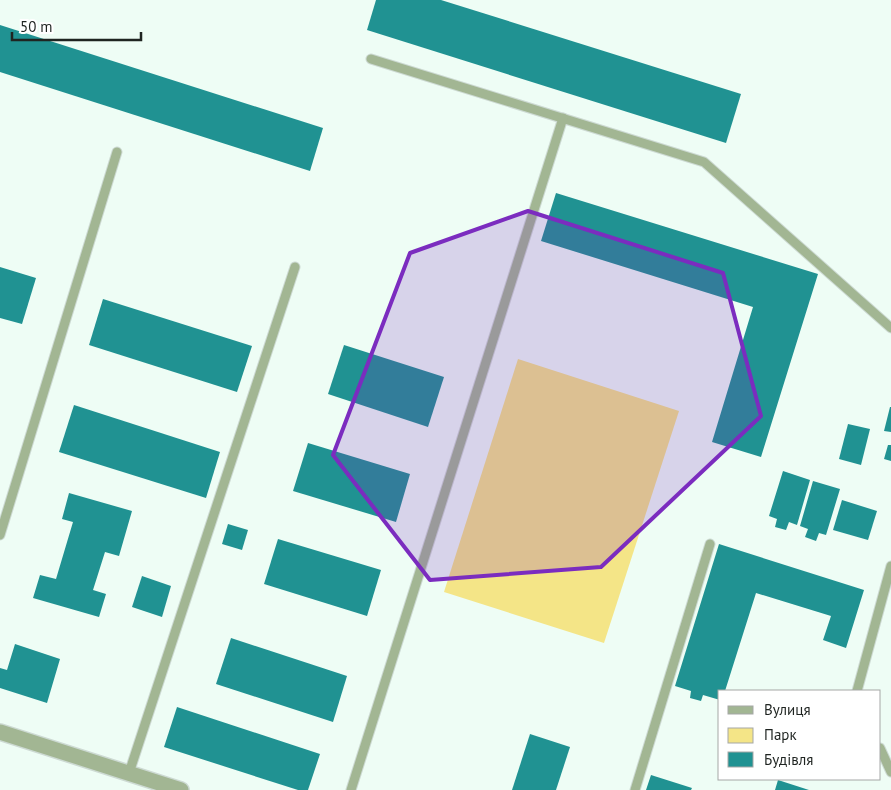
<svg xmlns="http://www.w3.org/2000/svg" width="891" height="790" font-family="'PT Sans',sans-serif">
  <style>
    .green { fill: #f4e587 }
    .building { fill: #209292 }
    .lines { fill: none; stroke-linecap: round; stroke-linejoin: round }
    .service-casing { stroke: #cddad3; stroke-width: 11 }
    .minor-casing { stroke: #cddad3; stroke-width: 18 }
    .service { stroke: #a2b693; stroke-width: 9 }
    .minor { stroke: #a2b693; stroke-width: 15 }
    .marked { fill: #7b2cbf; fill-opacity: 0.2; stroke: #7b2cbf; stroke-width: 4; stroke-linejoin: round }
  </style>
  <rect width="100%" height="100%" fill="#eefdf5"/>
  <path class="green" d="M518 359 679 411 604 643 444 592Z"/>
  <g class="building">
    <path d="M376 0H441L741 94 726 143 367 30Z"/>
    <path d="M0 25 323 128 310 171 0 72Z"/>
    <path d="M556 193 818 274 761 457 712 442 753 307 541 241Z"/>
    <path d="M0 267 36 278 22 324 0 318Z"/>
    <path d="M103 299 252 346 237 392 89 345Z"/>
    <path d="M344 345 444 377 428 427 328 394Z"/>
    <path d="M74 405 220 452 206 498 59 452Z"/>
    <path d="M890 407H891V432L884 431Z"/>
    <path d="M848 424 870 429 861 465 839 459Z"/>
    <path d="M308 443 410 474 396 522 293 491Z"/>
    <path d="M888 445H891V461L884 459Z"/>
    <path d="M783 471 810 480 797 525 789 522 786 530 775 527 777 519 769 516Z"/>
    <path d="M813 481 840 489 826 535 819 533 816 541 805 537 808 529 800 526Z"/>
    <path d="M69 493 132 511 119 556 105 552 93 590 106 594 99 617 33 598 40 575 56 579 73 522 62 519Z"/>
    <path d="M842 500 877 511 868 540 833 530Z"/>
    <path d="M228 524 248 530 242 550 222 544Z"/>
    <path d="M278 539 381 570 367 616 264 584Z"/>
    <path d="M719 544 864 590 846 648 823 640 831 616 756 593 725 691H720V700L703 695 701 701 690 698 691 691 675 686Z"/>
    <path d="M142 576 171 586 162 617 132 607Z"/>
    <path d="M231 638 347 676 333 722 216 684Z"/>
    <path d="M15 644 60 659 47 703 0 688V668L7 670Z"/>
    <path d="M177 707 320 754 308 790H298L164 747Z"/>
    <path d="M530 734 570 747 556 790H512Z"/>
    <path d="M651 775 692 788 691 790H646Z"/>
    <path d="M778 780 809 790H775Z"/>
  </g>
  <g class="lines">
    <g class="service-casing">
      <g id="service">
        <path d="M371 59 704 162 891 328"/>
        <path d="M0 535 117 152"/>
        <path d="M857 691 891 566"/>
        <path d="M880 748 891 772"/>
        <path d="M129 773 295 267"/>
        <path d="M351 790 563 118"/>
        <path d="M635 790 710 544"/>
      </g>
    </g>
    <g class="minor-casing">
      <path id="minor" d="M0 732 181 790"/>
    </g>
    <use href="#service" class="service"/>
    <use href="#minor" class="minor"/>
  </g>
  <path class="marked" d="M528 211 723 273 761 416 601 567 430 580 333 455 410 253Z"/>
  <rect x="718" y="690" width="162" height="90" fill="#ffffff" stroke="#a5a7a6"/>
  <rect x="728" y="706" width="25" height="8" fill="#a2b693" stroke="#a5a7a6"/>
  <text x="764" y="715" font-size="15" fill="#1f2421">Вулиця</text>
  <rect x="728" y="728" width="25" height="15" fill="#f4e587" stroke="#a5a7a6"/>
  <text x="764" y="740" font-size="15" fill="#1f2421">Парк</text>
  <rect x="728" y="752" width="25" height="15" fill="#209292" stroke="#a5a7a6"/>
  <text x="764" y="765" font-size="15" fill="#1f2421">Будівля</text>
  <path d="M12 32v8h129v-8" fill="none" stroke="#1f2421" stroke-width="2.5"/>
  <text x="20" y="32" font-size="15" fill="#1f2421" stroke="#ffffff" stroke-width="4" paint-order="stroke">50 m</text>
</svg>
